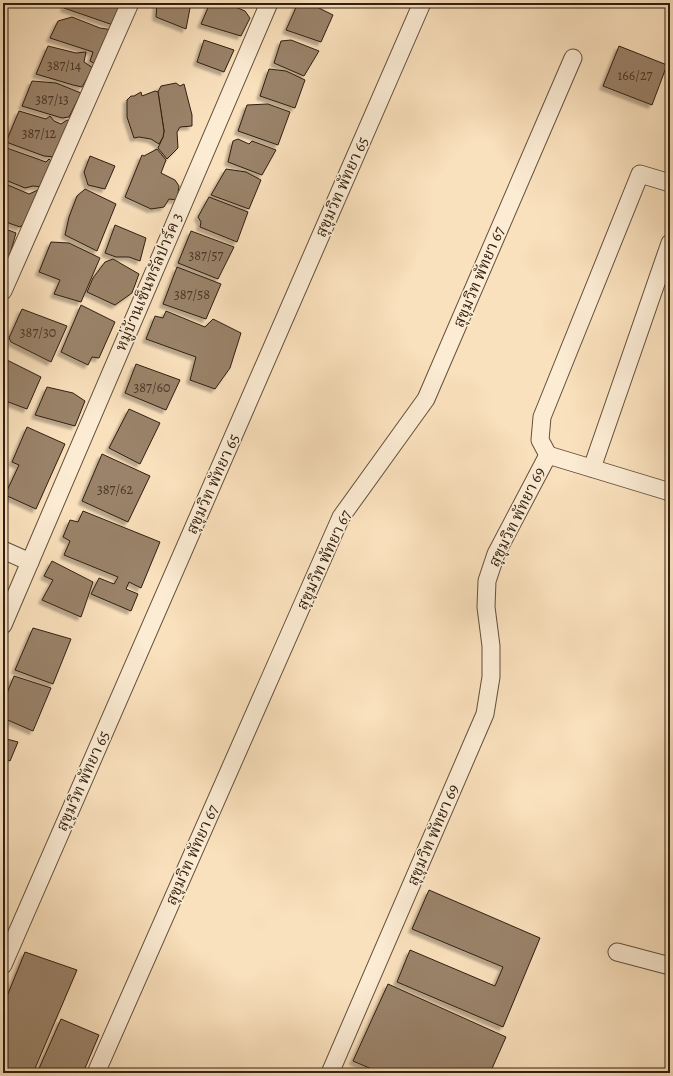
<svg xmlns="http://www.w3.org/2000/svg" width="673" height="1076" font-family="Alegreya,'Noto Serif Thai',serif">
  <style>
    .building { fill: #9a836a; stroke: #311e10; filter: url(#shadow) }
    .lines { fill: none; stroke-linecap: round; stroke-linejoin: round }
    .street-casing { stroke: #634f3b; stroke-width: 19 }
    .street { stroke: #fcecd4; stroke-width: 17 }
    .labels { text-anchor: middle; dominant-baseline: central; stroke-width: 3.5; stroke-linejoin: round; paint-order: stroke }
    .number-label { font-size: 14px; fill: #4b3726 }
    .street-label { font-size: 16px; fill: #311e10; stroke: #fcecd4 }
  </style>
  <defs>
    <filter id="shadow"><feDropShadow dx="-3.5" dy="3.5" stdDeviation="1" flood-color="#0004"/></filter>
  </defs>
  <rect width="100%" height="100%" fill="#fae1bd"/>
  <filter id="stains"><feTurbulence type="fractalNoise" baseFrequency=".005" numOctaves="4"/><feColorMatrix values="0 0 0 0 .2 0 0 0 0 .09 0 0 0 0 .02 0 0 0 .5 -.17"/></filter>
  <radialGradient id="worn" r=".72"><stop offset=".6" stop-color="#630" stop-opacity="0"/><stop offset="1" stop-color="#630" stop-opacity=".3"/></radialGradient>
  <g class="building">
    <path d="M66 3H122L113 25 64 8Z"/>
    <path d="M157 3H191L186 29 156 17Z"/>
    <path d="M210 3H226L245 11 250 18 241 36 201 24Z"/>
    <path d="M298 3H309L333 15 321 42 286 30Z"/>
    <path d="M72 17 100 28 113 30 97 65 90 61 93 52 50 38 58 21Z"/>
    <path d="M204 40 234 50 224 72 197 62Z"/>
    <path d="M291 40 319 51 304 76 274 63 281 41Z"/>
    <path d="M48 46 76 53 86 52 84 62 93 68 82 87 73 85 36 74Z"/>
    <path d="M619 46 667 65 652 105 603 86Z"/>
    <path d="M269 69 286 71 305 80 295 108 260 96Z"/>
    <path d="M32 81 56 83 81 93 69 117 62 118 22 106Z"/>
    <path d="M176 83 180 86 184 84 192 115V126L180 127 177 132 178 148 167 159 158 148 163 137 164 131 158 92 161 86Z"/>
    <path d="M155 91 158 92 164 131 163 137 159 144 151 139 139 137 134 138 127 117V100L131 96H134L141 92 142 96Z"/>
    <path d="M268 104 290 112 278 145 238 131 247 105Z"/>
    <path d="M19 111 46 119 50 116 54 121 61 124 67 120 73 122 55 157 44 156 6 142Z"/>
    <path d="M238 139 249 144 252 141 276 150 262 175 228 162 233 141Z"/>
    <path d="M4 147 46 162 49 159 53 163 43 187 33 186 25 188 3 179V149Z"/>
    <path d="M157 149 166 160 161 173 175 180 179 186 177 200 169 199 164 207 151 209 125 197 142 155 144 156Z"/>
    <path d="M90 156 115 166 105 189 88 185 84 172Z"/>
    <path d="M226 169 246 172 261 180 249 209 211 195Z"/>
    <path d="M3 183 29 194 38 190 40 191 34 213 20 227 3 221Z"/>
    <path d="M85 189 116 204 97 251 65 235 69 217 77 196Z"/>
    <path d="M209 197 248 212 237 242 200 227 201 222 198 217Z"/>
    <path d="M115 225 146 238 140 261 129 257H116L105 253Z"/>
    <path d="M3 228 16 233 10 254 11 257 4 269H3Z"/>
    <path d="M191 231 234 247 218 279 178 263Z"/>
    <path d="M51 242 69 243 100 258 81 302 54 294 60 280 39 272Z"/>
    <path d="M113 259 139 274 132 293 115 305 87 292 93 278 105 262Z"/>
    <path d="M177 267 221 284 206 319 163 304Z"/>
    <path d="M81 305 115 322 99 358 92 357 88 365 61 352Z"/>
    <path d="M22 309 67 326 51 362 11 342 9 338Z"/>
    <path d="M166 311 205 327 213 319 241 333 230 368 215 389 190 380 196 357 146 339 155 316 163 318Z"/>
    <path d="M3 358 41 377 27 409 3 400V394L5 392 3 391Z"/>
    <path d="M136 364 180 380 166 410 125 393Z"/>
    <path d="M47 387 73 393 85 401 75 426 35 415Z"/>
    <path d="M129 409 160 423 140 464 109 448Z"/>
    <path d="M27 427 65 444 36 509 5 495 19 465 12 462Z"/>
    <path d="M102 454 150 476 128 522 82 501Z"/>
    <path d="M83 511 160 542 141 588 129 582 126 589 138 594 131 611 91 594 99 578 114 584 118 577 64 555 70 541 63 537 70 520 78 522Z"/>
    <path d="M52 561 93 582 81 617 42 600 53 580 44 576Z"/>
    <path d="M33 628 71 639 53 684 15 670Z"/>
    <path d="M14 676 51 688 33 731 3 718V703Z"/>
    <path d="M3 738 18 742 10 761 6 759 3 764Z"/>
    <path d="M429 890 540 938 503 1027 397 982 410 950 495 986 503 967 412 929Z"/>
    <path d="M25 952 77 970 33 1073H3V1006Z"/>
    <path d="M388 984 506 1037 490 1073H381L353 1061Z"/>
    <path d="M61 1019 99 1035 83 1073H37Z"/>
  </g>
  <g class="lines">
    <g class="street-casing">
      <g id="street">
        <path d="M3 291 130 3"/>
        <path d="M548 455 540 440 542 417 640 174 670 183"/>
        <path d="M548 455 670 492"/>
        <path d="M592 468 670 243"/>
        <path d="M3 550 30 562"/>
        <path d="M3 625 269 3"/>
        <path d="M617 952 670 966"/>
        <path d="M3 965 422 3"/>
        <path d="M96 1073 341 517 426 399 573 58"/>
        <path d="M330 1073 485 714 491 677V646L486 607 487 581 496 554 548 455"/>
      </g>
    </g>
    <use href="#street" class="street"/>
  </g>
  <g class="labels">
    <g class="number-label">
      <text x="64" y="65">387/14</text>
      <text x="635" y="75">166/27</text>
      <text x="52" y="99">387/13</text>
      <text x="39" y="133">387/12</text>
      <text x="206" y="255">387/57</text>
      <text x="192" y="294">387/58</text>
      <text x="38" y="332">387/30</text>
      <text x="152" y="387">387/60</text>
      <text x="115" y="489">387/62</text>
    </g>
    <g class="street-label">
      <text transform="translate(342 187) rotate(-66)">สุขุมวิท พัทยา 65</text>
      <text transform="translate(479 277) rotate(-67)">สุขุมวิท พัทยา 67</text>
      <text transform="translate(149 282) rotate(-67)">หมู่บ้านเซ็นทรัลปาร์ค 3</text>
      <text transform="translate(213 484) rotate(-66)">สุขุมวิท พัทยา 65</text>
      <text transform="translate(517 517) rotate(-64)">สุขุมวิท พัทยา 69</text>
      <text transform="translate(324 560) rotate(-65)">สุขุมวิท พัทยา 67</text>
      <text transform="translate(83 781) rotate(-66)">สุขุมวิท พัทยา 65</text>
      <text transform="translate(433 835) rotate(-67)">สุขุมวิท พัทยา 69</text>
      <text transform="translate(192 855) rotate(-66)">สุขุมวิท พัทยา 67</text>
    </g>
  </g>
  <rect width="673" height="1076" fill="none" stroke="#fae1bd" stroke-width="16"/>
  <rect x="4" y="4" width="665" height="1068" fill="none" stroke="#311e10" stroke-width="2"/>
  <rect x="8" y="8" width="657" height="1060" fill="none" stroke="#311e10"/>
  <rect width="100%" height="100%" filter="url(#stains)"/>
  <rect width="100%" height="100%" fill="url(#worn)"/>
</svg>
